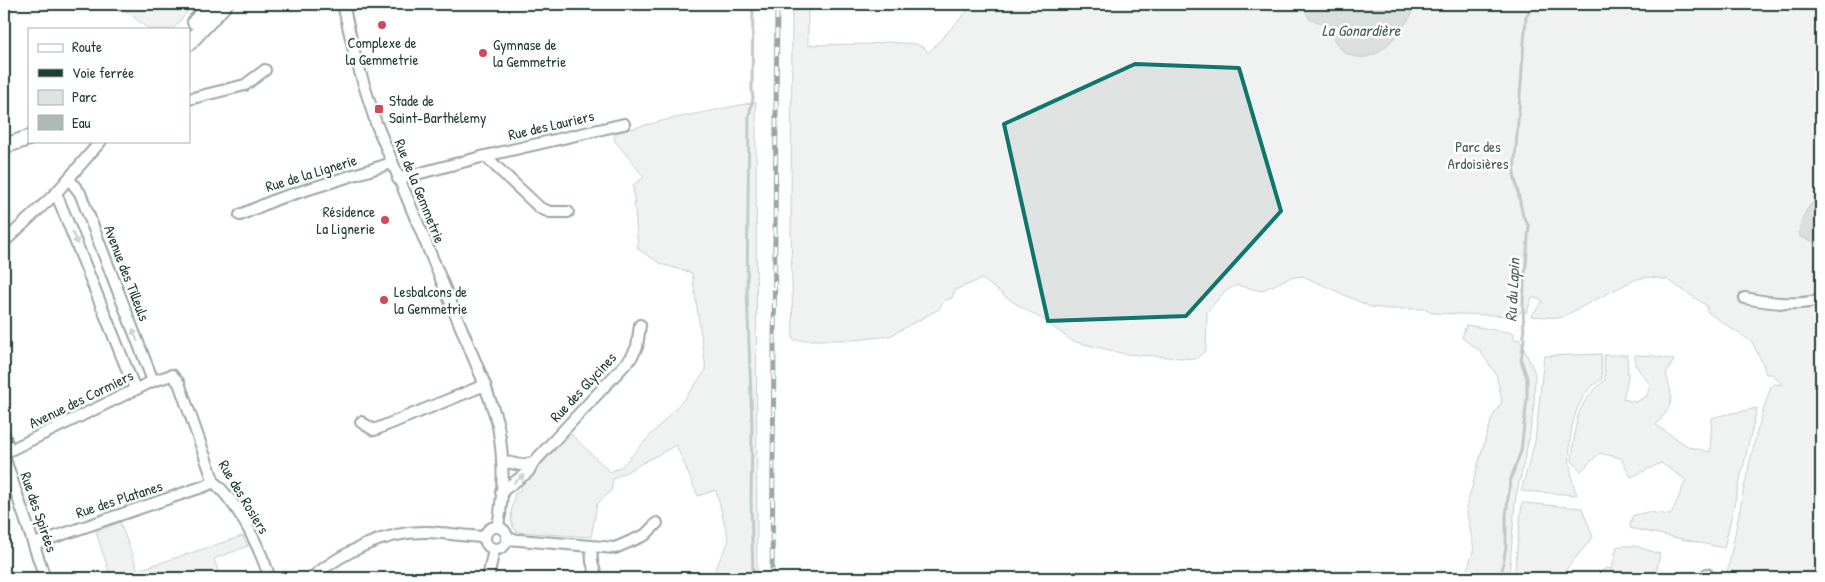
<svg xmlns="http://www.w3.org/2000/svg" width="1825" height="582" font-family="'Patrick Hand',sans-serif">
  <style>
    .green { fill: #dee3e2; stroke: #7e908b }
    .water { fill: #afbab7; stroke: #758883 }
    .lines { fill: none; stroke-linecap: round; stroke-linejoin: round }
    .stream { stroke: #758883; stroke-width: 3 }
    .street-casing { stroke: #1f3d34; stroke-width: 14 }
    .secondary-casing { stroke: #1f3d34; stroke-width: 18 }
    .street { stroke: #fff; stroke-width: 10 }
    .secondary { stroke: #fff; stroke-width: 14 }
    .rail-casing { stroke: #1f3d34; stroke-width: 5 }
    .rail { stroke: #fff; stroke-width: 3; stroke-dasharray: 9; stroke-linecap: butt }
    .oneway { fill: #8f9e9a }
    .marked { fill: none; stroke: #0f766e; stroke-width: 4; stroke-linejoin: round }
    .poi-dot { fill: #d1495b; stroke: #fff; stroke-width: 2 }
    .labels { text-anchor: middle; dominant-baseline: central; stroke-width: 5; stroke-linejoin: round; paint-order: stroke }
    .poi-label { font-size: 15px; fill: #1f3d34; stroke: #fff; text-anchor: start }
    .street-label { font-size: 15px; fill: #1f3d34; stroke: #fff }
    .park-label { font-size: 15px; fill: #455e57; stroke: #fff }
    .water-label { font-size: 16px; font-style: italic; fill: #4a625b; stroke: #fff }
  </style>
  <rect width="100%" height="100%" fill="#fff"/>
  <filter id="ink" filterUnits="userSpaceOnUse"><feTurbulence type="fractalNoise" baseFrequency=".02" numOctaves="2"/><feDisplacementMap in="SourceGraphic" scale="10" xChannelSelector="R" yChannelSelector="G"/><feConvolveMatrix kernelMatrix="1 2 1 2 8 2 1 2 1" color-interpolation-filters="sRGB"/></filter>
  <g filter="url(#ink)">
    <g class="green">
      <path d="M117 4H194L173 29H149Z"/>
      <path d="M792 4H808V45L870 44 887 42 916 44 925 48 928 53 974 4H1821V578H1726C1740 514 1749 449 1771 386L1774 384 1782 385 1773 374H1766L1763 364 1752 342 1707 312V306L1668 280 1651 277 1636 279 1560 318 1531 316 1543 301 1532 297 1527 312H1520L1517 316 1432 313 1427 309H1389L1371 307 1303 276 1289 278 1261 291 1237 285 1224 292 1207 312 1206 350 1196 359 1125 354 1072 341 1042 319 1013 302 982 279 955 290 952 298 944 301 939 309 890 336 854 340H793L791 230Z"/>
      <path d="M756 102 757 578H713L715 569 729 541 716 490 698 496 676 445 613 479 611 491 597 504 591 537 518 532C506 524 513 505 515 493L520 492 522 484 571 434 610 472 621 467 686 397 706 370 692 273 661 264 638 249 633 185 644 177 615 141 614 133 670 119Z"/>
      <path d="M1466 325 1514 333V339L1520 340 1535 373 1534 406 1529 439 1515 501 1509 578H1467V570L1474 549 1466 508 1485 440 1492 418 1502 401 1496 374 1480 351 1462 338Z"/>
      <path d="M1601 354 1602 379C1597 383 1591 386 1587 391 1567 417 1565 466 1577 495L1521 491 1535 442 1544 356Z"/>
      <path d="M1604 355H1627L1628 377 1623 399 1636 402 1647 396 1650 384 1635 365V355L1654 356 1674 360 1666 374C1674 400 1674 404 1656 425L1689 447 1710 452 1712 418C1727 413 1742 412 1757 408L1724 548 1630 528 1632 516 1647 512 1671 515 1686 480 1661 463 1631 477 1621 458 1600 453 1581 471 1572 461C1576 422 1573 407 1605 380Z"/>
      <path d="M1522 503 1582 508 1593 537 1559 578H1514Z"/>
      <path d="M120 522 138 570 243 536 248 546 214 559 220 578H111L96 532Z"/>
      <path d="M1617 546H1635L1660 554 1655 578H1595L1605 568 1612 569Z"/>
    </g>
    <g class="water">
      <path d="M1302 4H1411C1411 7 1412 12 1411 15 1409 20 1405 24 1402 28 1390 44 1371 66 1348 54 1331 46 1331 21 1310 20Z"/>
      <path d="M1821 196V244L1800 237C1797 223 1809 202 1821 196Z"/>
    </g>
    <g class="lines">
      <g class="stream">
        <path d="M753 578 751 501 752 423 747 292 749 116 753 98 752 91 753 4"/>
        <path d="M1501 578 1506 546V516L1510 481 1521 451 1527 399V378L1521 360 1524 341 1523 301 1529 226 1523 216 1514 174 1526 17 1534 4"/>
      </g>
      <g class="street-casing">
        <g id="street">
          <path d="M343 4 355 56 376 123 485 385C489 399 495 412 498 426 504 459 504 494 498 526"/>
          <path d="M189 99 245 85 265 70"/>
          <path d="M485 156 540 208 550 212H568"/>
          <path d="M69 179 80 193 153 381"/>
          <path d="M398 179 485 156 624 124"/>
          <path d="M56 193 135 389"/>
          <path d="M240 215 277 199 392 163"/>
          <path d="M4 242 56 193 101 141"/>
          <path d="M1745 298C1771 303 1796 306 1821 300"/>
          <path d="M361 422 374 430 485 385"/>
          <path d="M4 435 7 443 4 451"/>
          <path d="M4 453 153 381 172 375 179 383 214 482C239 505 259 546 270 578"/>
          <path d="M4 456 45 578"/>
          <path d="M502 461 520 465 533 463"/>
          <path d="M501 492 528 472 533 463 631 358 637 347 640 325"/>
          <circle cx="496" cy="538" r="11"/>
          <path d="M507 539 615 548 645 535 657 523"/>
          <path d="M34 544 205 486 214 482"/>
          <path d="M591 546 592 562 597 578"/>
          <path d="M1707 574 1711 578"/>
          <path d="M311 578C343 552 385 531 427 532 446 533 465 536 484 537"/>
          <path d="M488 578 494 549"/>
        </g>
      </g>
      <g class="secondary-casing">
        <g id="secondary">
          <path d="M195 22 211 4"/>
          <path d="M189 43 225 4"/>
          <path d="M4 146 29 138"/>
        </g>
      </g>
      <use href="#street" class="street"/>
      <use href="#secondary" class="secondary"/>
      <g class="rail-casing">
        <path id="rail" d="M772 578 777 4"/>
      </g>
      <use href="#rail" class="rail"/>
    </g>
    <defs><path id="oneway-solid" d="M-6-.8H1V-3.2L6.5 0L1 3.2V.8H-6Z" transform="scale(1.25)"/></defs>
    <g class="oneway">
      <use href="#oneway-solid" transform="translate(75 238) rotate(68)"/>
      <use href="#oneway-solid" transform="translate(135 335) rotate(-111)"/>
      <use href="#oneway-solid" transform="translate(519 479) rotate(-37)"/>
    </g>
  </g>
  <path d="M0 0H1825V582H0ZM1135 64 1239 68 1281 211 1186 316 1048 321 1004 124Z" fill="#fff" fill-opacity=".55" fill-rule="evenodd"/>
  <path class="marked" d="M1135 64 1239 68 1281 211 1186 316 1048 321 1004 124Z"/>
  <g class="poi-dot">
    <circle cx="382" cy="25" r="5"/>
    <circle cx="483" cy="53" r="5"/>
    <rect x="374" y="104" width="10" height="10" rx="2.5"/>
    <circle cx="385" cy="220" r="5"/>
    <circle cx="384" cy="300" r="5"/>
  </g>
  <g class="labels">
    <g class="poi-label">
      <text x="382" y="42" text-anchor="middle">Complexe de<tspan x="382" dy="17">la Gemmetrie</tspan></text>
      <text x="493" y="44">Gymnase de<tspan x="493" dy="17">la Gemmetrie</tspan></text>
      <text x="389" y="100">Stade de<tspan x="389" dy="17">Saint-Barthélemy</tspan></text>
      <text x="375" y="211" text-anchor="end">Résidence<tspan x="375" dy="17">La Lignerie</tspan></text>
      <text x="394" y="291">Lesbalcons de<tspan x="394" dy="17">la Gemmetrie</tspan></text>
    </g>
    <g class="street-label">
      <text transform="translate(551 125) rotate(-13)">Rue des Lauriers</text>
      <text transform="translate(311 173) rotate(-17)">Rue de la Lignerie</text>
      <text transform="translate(420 191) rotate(68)">Rue de la Gemmetrie</text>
      <text transform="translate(127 273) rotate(69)">Avenue des Tilleuls</text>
      <text transform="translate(583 387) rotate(-47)">Rue des Glycines</text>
      <text transform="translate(81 399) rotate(-26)">Avenue des Cormiers</text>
      <text transform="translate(244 497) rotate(59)">Rue des Rosiers</text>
      <text transform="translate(119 499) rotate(-18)">Rue des Platanes</text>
      <text transform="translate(39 512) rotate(71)">Rue des Spirées</text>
    </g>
    <g class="park-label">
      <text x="1478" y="146">Parc des<tspan x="1478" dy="17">Ardoisières</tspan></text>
    </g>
    <g class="water-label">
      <text x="1361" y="30">La Gonardière</text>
      <text transform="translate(1512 290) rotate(-87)">Ru du Lapin</text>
    </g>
  </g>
  <rect width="1825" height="582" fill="none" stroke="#fff" stroke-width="20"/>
  <rect x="10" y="10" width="1805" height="562" fill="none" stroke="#1f3d34" stroke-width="2" filter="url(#ink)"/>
  <rect x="28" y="28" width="162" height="115" fill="#ffffff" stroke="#a5b1ae"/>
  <rect x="38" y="44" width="25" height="8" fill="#ffffff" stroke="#a5b1ae"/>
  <text x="72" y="52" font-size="15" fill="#1f3d34">Route</text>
  <rect x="38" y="69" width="25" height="8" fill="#1f3d34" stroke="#a5b1ae"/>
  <text x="72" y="78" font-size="15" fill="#1f3d34">Voie ferrée</text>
  <rect x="38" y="90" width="25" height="15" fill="#dee3e2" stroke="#a5b1ae"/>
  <text x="72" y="102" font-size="15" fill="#1f3d34">Parc</text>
  <rect x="38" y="115" width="25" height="15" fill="#afbab7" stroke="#a5b1ae"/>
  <text x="72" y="128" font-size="15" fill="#1f3d34">Eau</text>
</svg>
